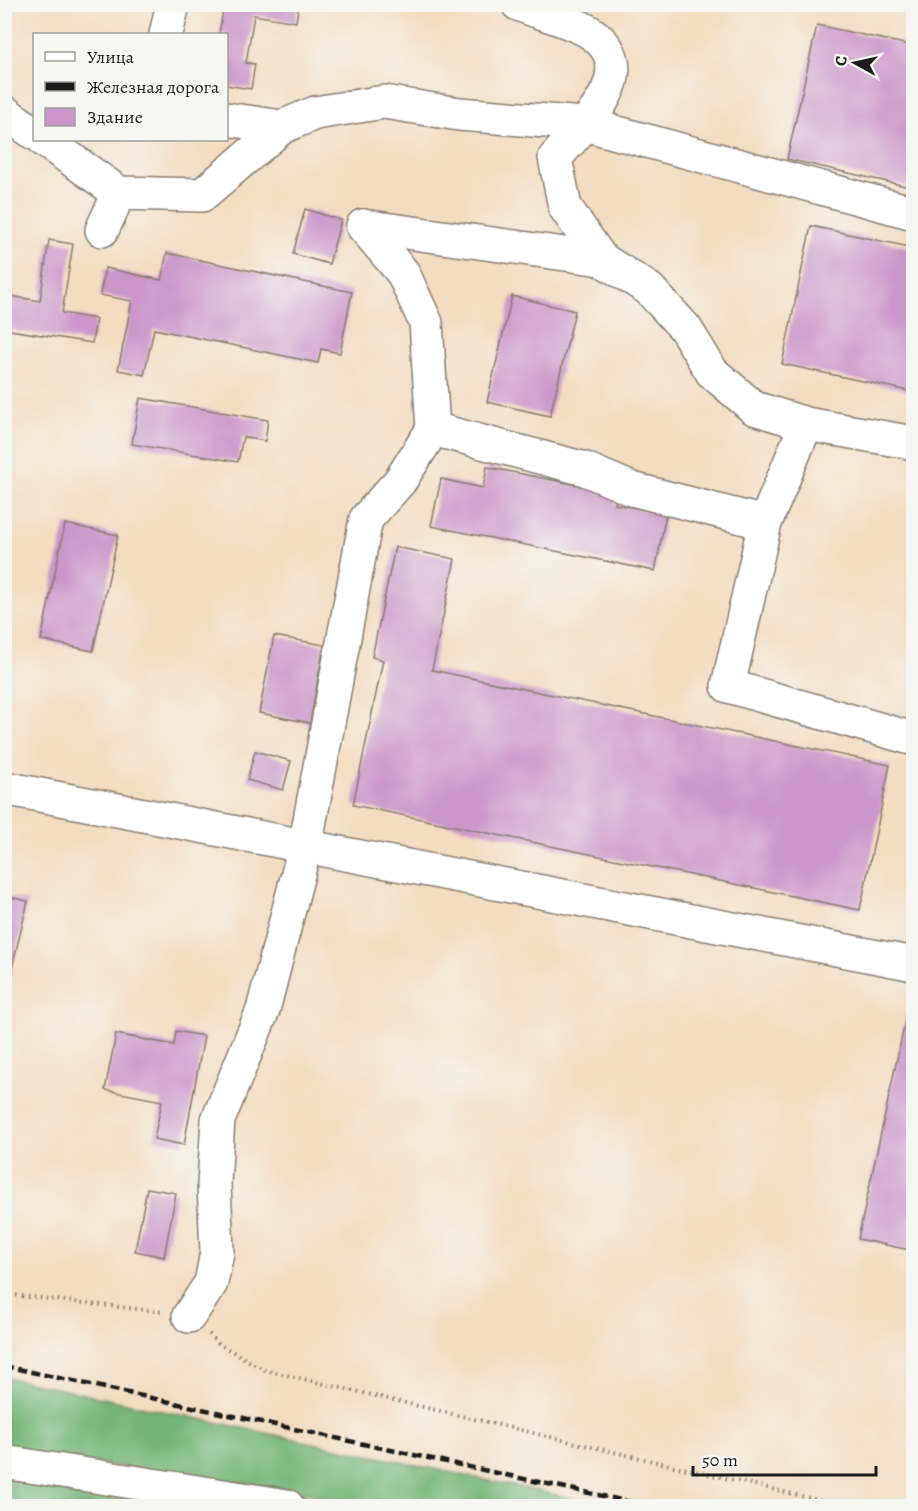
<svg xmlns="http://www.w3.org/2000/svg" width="918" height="1511" font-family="Alegreya,serif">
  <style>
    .forest { fill: #74b578; stroke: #48684a; stroke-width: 1.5 }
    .building { fill: #cb96ca }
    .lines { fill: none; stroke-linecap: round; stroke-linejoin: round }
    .minor-casing { stroke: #887c6e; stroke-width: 36 }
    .path { stroke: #887c6e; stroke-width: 4; stroke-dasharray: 1.5 4.5; stroke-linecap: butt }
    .minor { stroke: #fff; stroke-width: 33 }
    .rail { stroke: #1c1c1c; stroke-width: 4.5; stroke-dasharray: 9 4.5; stroke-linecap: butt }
  </style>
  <rect width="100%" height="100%" fill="#f6f6f2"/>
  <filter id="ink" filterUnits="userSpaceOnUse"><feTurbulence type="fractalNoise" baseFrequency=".0167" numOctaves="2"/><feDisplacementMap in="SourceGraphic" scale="12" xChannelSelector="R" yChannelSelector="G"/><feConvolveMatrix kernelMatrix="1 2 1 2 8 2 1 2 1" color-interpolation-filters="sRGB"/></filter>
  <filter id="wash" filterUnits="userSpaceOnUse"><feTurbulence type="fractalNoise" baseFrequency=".008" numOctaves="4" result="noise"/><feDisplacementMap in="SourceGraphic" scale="24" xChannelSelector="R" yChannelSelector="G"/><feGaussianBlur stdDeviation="1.35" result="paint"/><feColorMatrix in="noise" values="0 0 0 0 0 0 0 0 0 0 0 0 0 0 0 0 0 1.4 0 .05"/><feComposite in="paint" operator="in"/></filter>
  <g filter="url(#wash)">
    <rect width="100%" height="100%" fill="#f3dcc0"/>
    <g class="forest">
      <path d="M4 1377 608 1506H367L287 1489 5 1451Z"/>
      <path d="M4 1476 200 1506H5Z"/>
    </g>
    <g id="blocks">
      <g class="building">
        <path d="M224 4H299L296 22 254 15 246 63 255 64 251 89 226 85V34H219Z"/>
        <path d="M817 25 914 46V188L787 159Z"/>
        <path d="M305 209 341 220 329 264 293 254Z"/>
        <path d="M811 226 914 248V392L782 364Z"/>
        <path d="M49 240 73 244 62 313 96 319 92 343 4 329V295L40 301Z"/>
        <path d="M167 253 352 292 340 353 321 349 318 363 154 329 144 375 118 370 132 301 100 295 105 268 161 280Z"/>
        <path d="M512 296 575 311 550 416 487 402Z"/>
        <path d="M140 398 268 420 265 441 243 437 238 462 132 444Z"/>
        <path d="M487 467 617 493 615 504 666 514 655 571 431 526 441 479 483 488Z"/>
        <path d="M65 524 118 535 93 651 41 640Z"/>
        <path d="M395 547 455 559 432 670 890 765 860 910 353 805 383 660 372 657Z"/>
        <path d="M274 636 324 645 310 723 259 713Z"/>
        <path d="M255 751 291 761 283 790 247 780Z"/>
        <path d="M4 896 28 901 5 997H4Z"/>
        <path d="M908 1008 914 1009V1251L858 1239Z"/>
        <path d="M176 1031 204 1036 184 1145 154 1139 162 1101 105 1090 116 1034 174 1045Z"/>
        <path d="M147 1188 176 1193 164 1257 135 1251Z"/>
      </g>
    </g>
  </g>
  <g filter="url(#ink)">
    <use href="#blocks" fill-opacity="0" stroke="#887c6e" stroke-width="1.5"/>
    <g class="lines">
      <g class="minor-casing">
        <g id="minor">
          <path d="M518 4C537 12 575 22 591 33 646 71 583 125 555 158L565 207 601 259 649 289 685 328 712 372 754 408 806 424"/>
          <path d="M166 34 173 4"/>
          <path d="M4 112 34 133"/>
          <path d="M226 119 282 127 315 113 384 102 459 114 584 124 914 213"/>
          <path d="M44 140 119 193 202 195 282 127"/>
          <path d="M363 226 403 273 426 323 433 429 585 469 632 489 765 523"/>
          <path d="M363 226 601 259"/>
          <path d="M102 230 119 193"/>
          <path d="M914 443 806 424 765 523 728 686 914 739"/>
          <path d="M4 788 914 964"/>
          <path d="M189 1316 211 1283 217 1252 214 1184 218 1120 263 1010 305 847 366 519 400 481 433 429"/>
          <path d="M4 1462 287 1506"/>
        </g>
      </g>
      <g class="path">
        <path d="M4 1294 163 1312"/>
        <path d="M209 1334 219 1344 265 1370 844 1506"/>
      </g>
      <use href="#minor" class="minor"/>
      <path class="rail" d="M4 1366 649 1506"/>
    </g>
  </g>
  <rect width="918" height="1511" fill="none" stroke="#f6f6f2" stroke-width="24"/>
  <rect x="33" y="33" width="195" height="108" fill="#f6f6f2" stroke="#9f9f9c" stroke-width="1.5"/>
  <rect x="45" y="52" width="30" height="9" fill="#ffffff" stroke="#9f9f9c" stroke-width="1.5"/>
  <text x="87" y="63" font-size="18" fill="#1c1c1c">Улица</text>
  <rect x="45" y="82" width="30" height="9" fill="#1c1c1c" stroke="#9f9f9c" stroke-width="1.5"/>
  <text x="87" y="93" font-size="18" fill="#1c1c1c">Железная дорога</text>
  <rect x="45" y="108" width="30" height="18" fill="#cb96ca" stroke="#9f9f9c" stroke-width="1.5"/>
  <text x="87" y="123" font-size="18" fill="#1c1c1c">Здание</text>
  <g transform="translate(855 63) rotate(278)" stroke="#f6f6f2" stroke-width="4.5" paint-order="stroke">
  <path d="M0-4.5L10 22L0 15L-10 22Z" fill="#1c1c1c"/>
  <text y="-9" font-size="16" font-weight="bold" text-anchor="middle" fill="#1c1c1c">С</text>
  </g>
  <path d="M693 1466v9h183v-9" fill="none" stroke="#1c1c1c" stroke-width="3"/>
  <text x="702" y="1466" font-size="18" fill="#1c1c1c" stroke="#f6f6f2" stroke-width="4.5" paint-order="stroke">50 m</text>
</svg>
